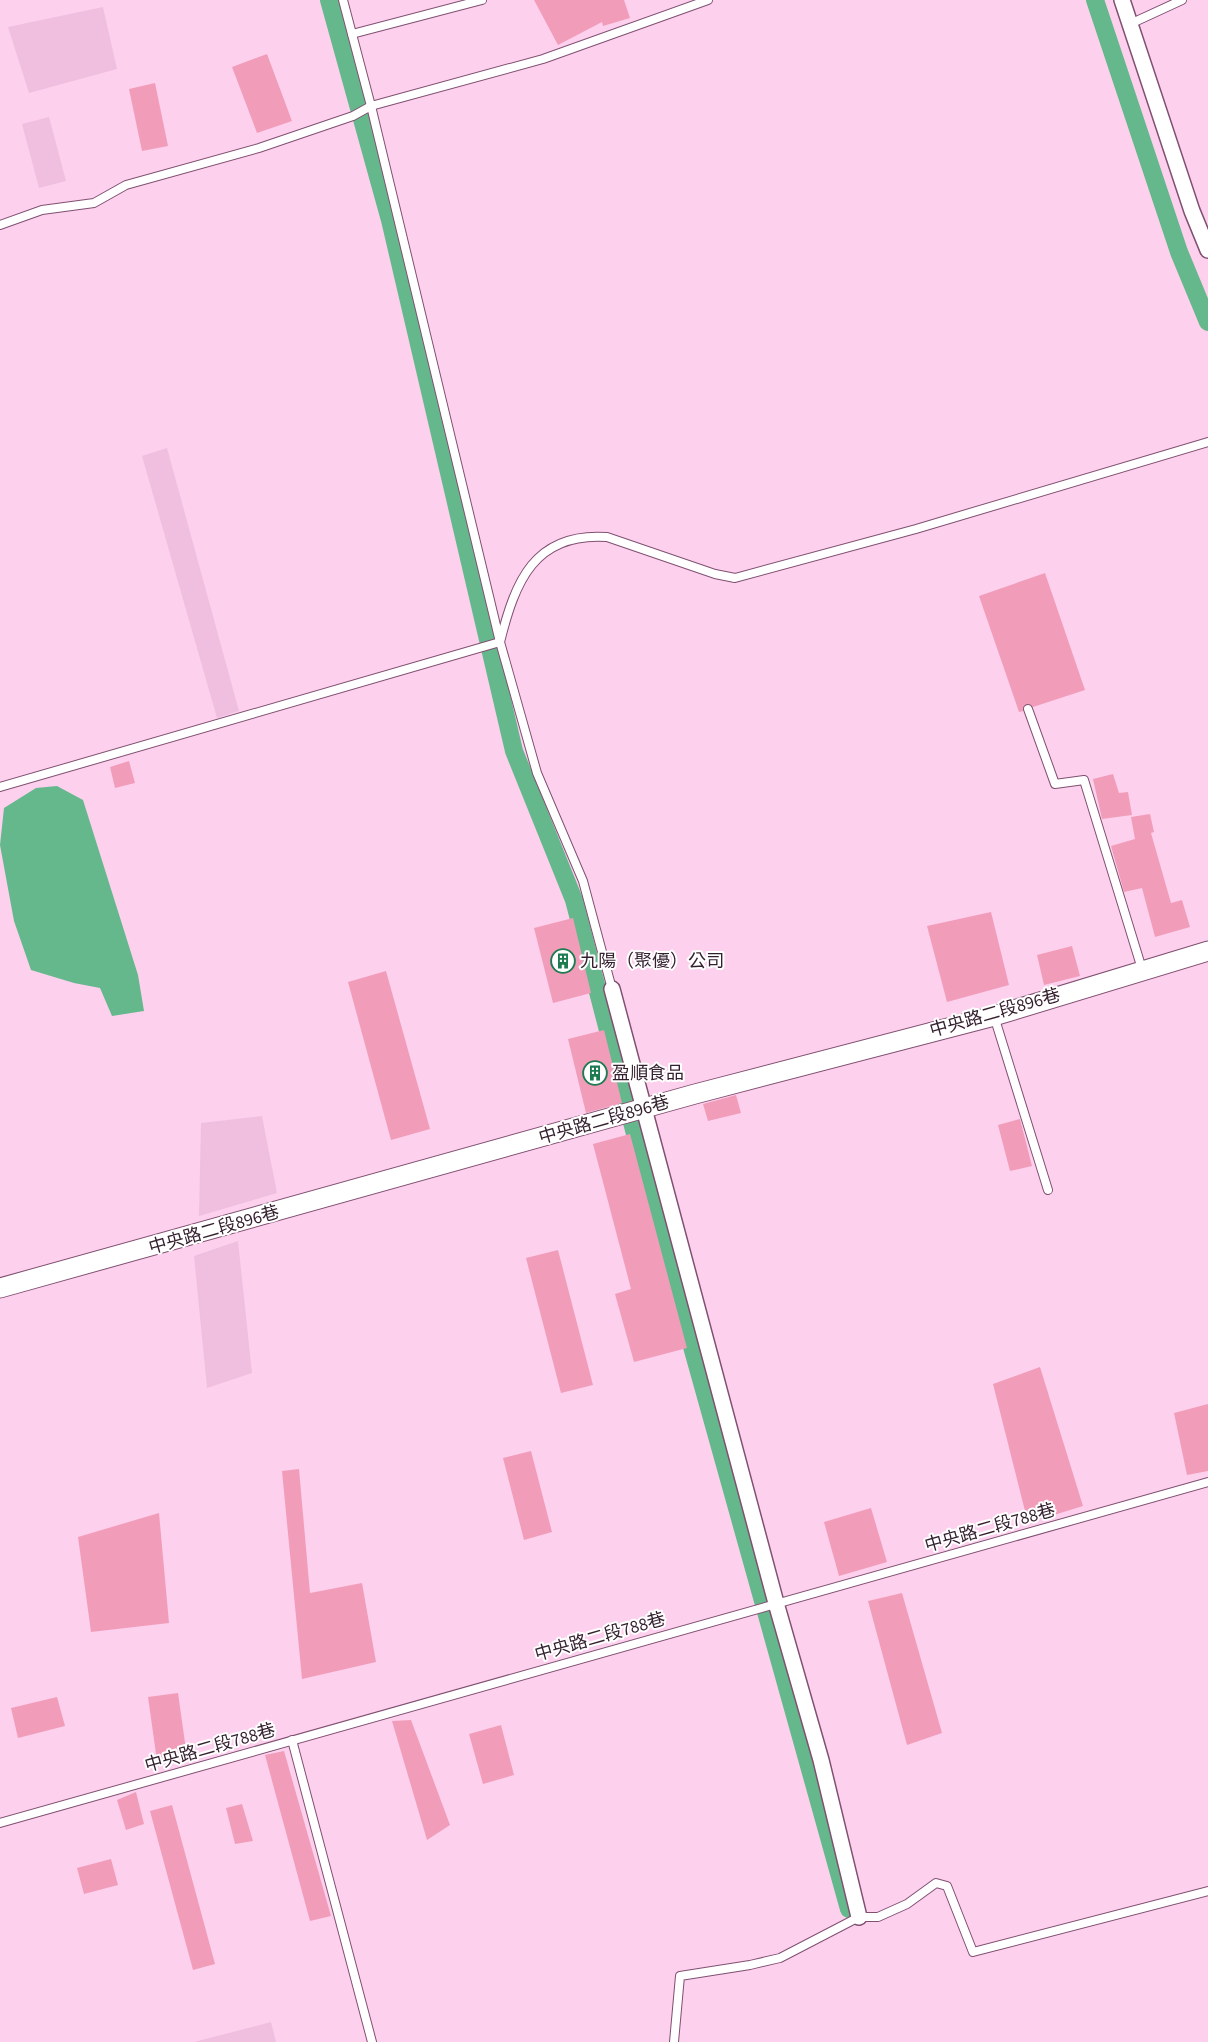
<svg xmlns="http://www.w3.org/2000/svg" width="1208" height="2042" font-family="'Source Sans 3','Noto Sans TC',sans-serif">
  <style>
    .built { fill: #f0bfe0 }
    .water { fill: #65b88c }
    .lines { fill: none; stroke-linecap: round; stroke-linejoin: round }
    .canal { stroke: #65b88c; stroke-width: 18 }
    .building { fill: #f19db9 }
    .service-casing { stroke: #805071; stroke-width: 10 }
    .minor-casing { stroke: #805071; stroke-width: 18 }
    .tertiary-casing { stroke: #805071; stroke-width: 21 }
    .service { stroke: #fff; stroke-width: 8 }
    .minor { stroke: #fff; stroke-width: 15 }
    .tertiary { stroke: #fff; stroke-width: 19 }
    .labels { text-anchor: middle; dominant-baseline: central; stroke-width: 4; stroke-linejoin: round; paint-order: stroke }
    .poi-label { font-size: 18px; fill: #331f2d; stroke: #fff; text-anchor: start }
    .street-label { font-size: 18px; fill: #331f2d; stroke: #fff }
  </style>
  <rect width="100%" height="100%" fill="#fdd0ee"/>
  <g class="built">
    <path d="M103 7 117 69 29 93 8 27Z"/>
    <path d="M49 117 66 181 39 188 22 124Z"/>
    <path d="M167 448 239 711 217 718 142 456Z"/>
    <path d="M262 1116 277 1193 199 1216 201 1123Z"/>
    <path d="M238 1241 252 1373 207 1388 194 1256Z"/>
    <path d="M271 2022 276 2042H194Z"/>
  </g>
  <path class="water" d="M57 786 83 800 138 975 144 1011 112 1016 100 988 74 983 31 970 14 921 0 845 4 808 36 788Z"/>
  <g class="lines">
    <g class="canal">
      <path d="M329 0 390 220 514 751 574 900 670 1268 849 1909"/>
      <path d="M1095 0 1179 252 1208 322"/>
    </g>
  </g>
  <g class="building">
    <path d="M534 0H624L630 18 603 26 602 22 558 45Z"/>
    <path d="M267 54 292 121 257 133 232 67Z"/>
    <path d="M155 83 168 146 142 151 129 89Z"/>
    <path d="M1045 573 1085 690 1033 707 1027 704 1023 711 1019 712 979 596Z"/>
    <path d="M129 761 135 783 115 788 110 767Z"/>
    <path d="M1113 774 1119 793 1128 792 1132 815 1102 819 1093 779Z"/>
    <path d="M1150 814 1154 832 1151 833 1171 903 1182 900 1190 927 1155 937 1142 888 1124 892 1111 846 1135 839 1131 817Z"/>
    <path d="M991 912 1009 985 947 1002 927 926Z"/>
    <path d="M573 918 591 993 553 1003 534 928Z"/>
    <path d="M1072 946 1080 976 1044 985 1037 955Z"/>
    <path d="M386 971 430 1129 391 1140 348 982Z"/>
    <path d="M604 1030 622 1103 586 1113 568 1039Z"/>
    <path d="M736 1095 741 1113 708 1121 703 1104Z"/>
    <path d="M1020 1119 1032 1166 1010 1171 998 1125Z"/>
    <path d="M630 1134 687 1348 634 1362 615 1294 631 1289 593 1144Z"/>
    <path d="M558 1250 593 1385 561 1393 526 1258Z"/>
    <path d="M1040 1367 1083 1506 1028 1523 993 1384Z"/>
    <path d="M1208 1404V1471L1187 1475 1174 1413Z"/>
    <path d="M531 1451 552 1532 524 1540 503 1458Z"/>
    <path d="M299 1469 310 1593 362 1583 376 1662 302 1679 282 1471Z"/>
    <path d="M871 1508 887 1562 839 1576 824 1522Z"/>
    <path d="M159 1513 169 1623 91 1632 78 1537Z"/>
    <path d="M902 1593 942 1733 907 1745 868 1601Z"/>
    <path d="M178 1693 187 1757 157 1761 148 1697Z"/>
    <path d="M57 1697 65 1726 18 1738 11 1708Z"/>
    <path d="M411 1720 450 1825 427 1840 392 1721Z"/>
    <path d="M501 1725 514 1775 483 1784 469 1734Z"/>
    <path d="M284 1751 331 1916 310 1921 265 1755Z"/>
    <path d="M136 1792 144 1824 126 1830 117 1800Z"/>
    <path d="M242 1804 253 1841 235 1844 226 1808Z"/>
    <path d="M172 1805 215 1964 193 1970 150 1811Z"/>
    <path d="M111 1859 118 1885 84 1894 77 1868Z"/>
  </g>
  <g class="lines">
    <g class="service-casing">
      <g id="service">
        <path d="M343 0 371 106 500 642 537 773 583 881 612 989"/>
        <path d="M1130 24 1182 0"/>
        <path d="M352 34 482 0"/>
        <path d="M0 225 42 210 94 203 126 185 259 148 353 116 371 106 543 59 708 0"/>
        <path d="M1028 709 1055 784 1084 780 1142 969"/>
        <path d="M0 787 500 642C515 582 534 532 607 537L715 574 735 578 916 529 1208 442"/>
        <path d="M994 1016 1048 1190"/>
        <path d="M292 1740 372 2042"/>
        <path d="M0 1823 1208 1482"/>
        <path d="M674 2042 680 1976 750 1965 780 1958 859 1917H878L907 1904 936 1883 947 1886 973 1952 1208 1891"/>
      </g>
    </g>
    <g class="minor-casing">
      <g id="minor">
        <path d="M1122 0 1192 211 1208 250"/>
        <path d="M612 989 776 1603 821 1760 859 1917"/>
      </g>
    </g>
    <g class="tertiary-casing">
      <path id="tertiary" d="M0 1288 695 1094 994 1016 1208 951"/>
    </g>
    <use href="#service" class="service"/>
    <use href="#minor" class="minor"/>
    <use href="#tertiary" class="tertiary"/>
  </g>
  <defs>
    <g id="building-ring" transform="scale(1.25)"><circle r="9.5" fill="#fff" stroke="#1d7b51" stroke-width="1.5"/><path d="M-4-6H4V6H1V3H-1V6H-4ZM-2.5-4.3h1.7v1.8h-1.7ZM.8-4.3h1.7v1.8H.8ZM-2.5-1h1.7V.8h-1.7ZM.8-1h1.7V.8H.8Z" fill="#1d7b51"/></g>
  </defs>
  <g fill-rule="evenodd">
    <use href="#building-ring" x="563" y="961"/>
    <use href="#building-ring" x="595" y="1073"/>
  </g>
  <g class="labels">
    <g class="poi-label">
      <text x="580" y="961">九陽（聚優）公司</text>
      <text x="612" y="1073">盈順食品</text>
    </g>
    <g class="street-label">
      <text transform="translate(995 1013) rotate(-16)">中央路二段896巷</text>
      <text transform="translate(604 1120) rotate(-16)">中央路二段896巷</text>
      <text transform="translate(214 1230) rotate(-16)">中央路二段896巷</text>
      <text transform="translate(990 1528) rotate(-16)">中央路二段788巷</text>
      <text transform="translate(600 1637) rotate(-16)">中央路二段788巷</text>
      <text transform="translate(210 1748) rotate(-16)">中央路二段788巷</text>
    </g>
  </g>
</svg>
